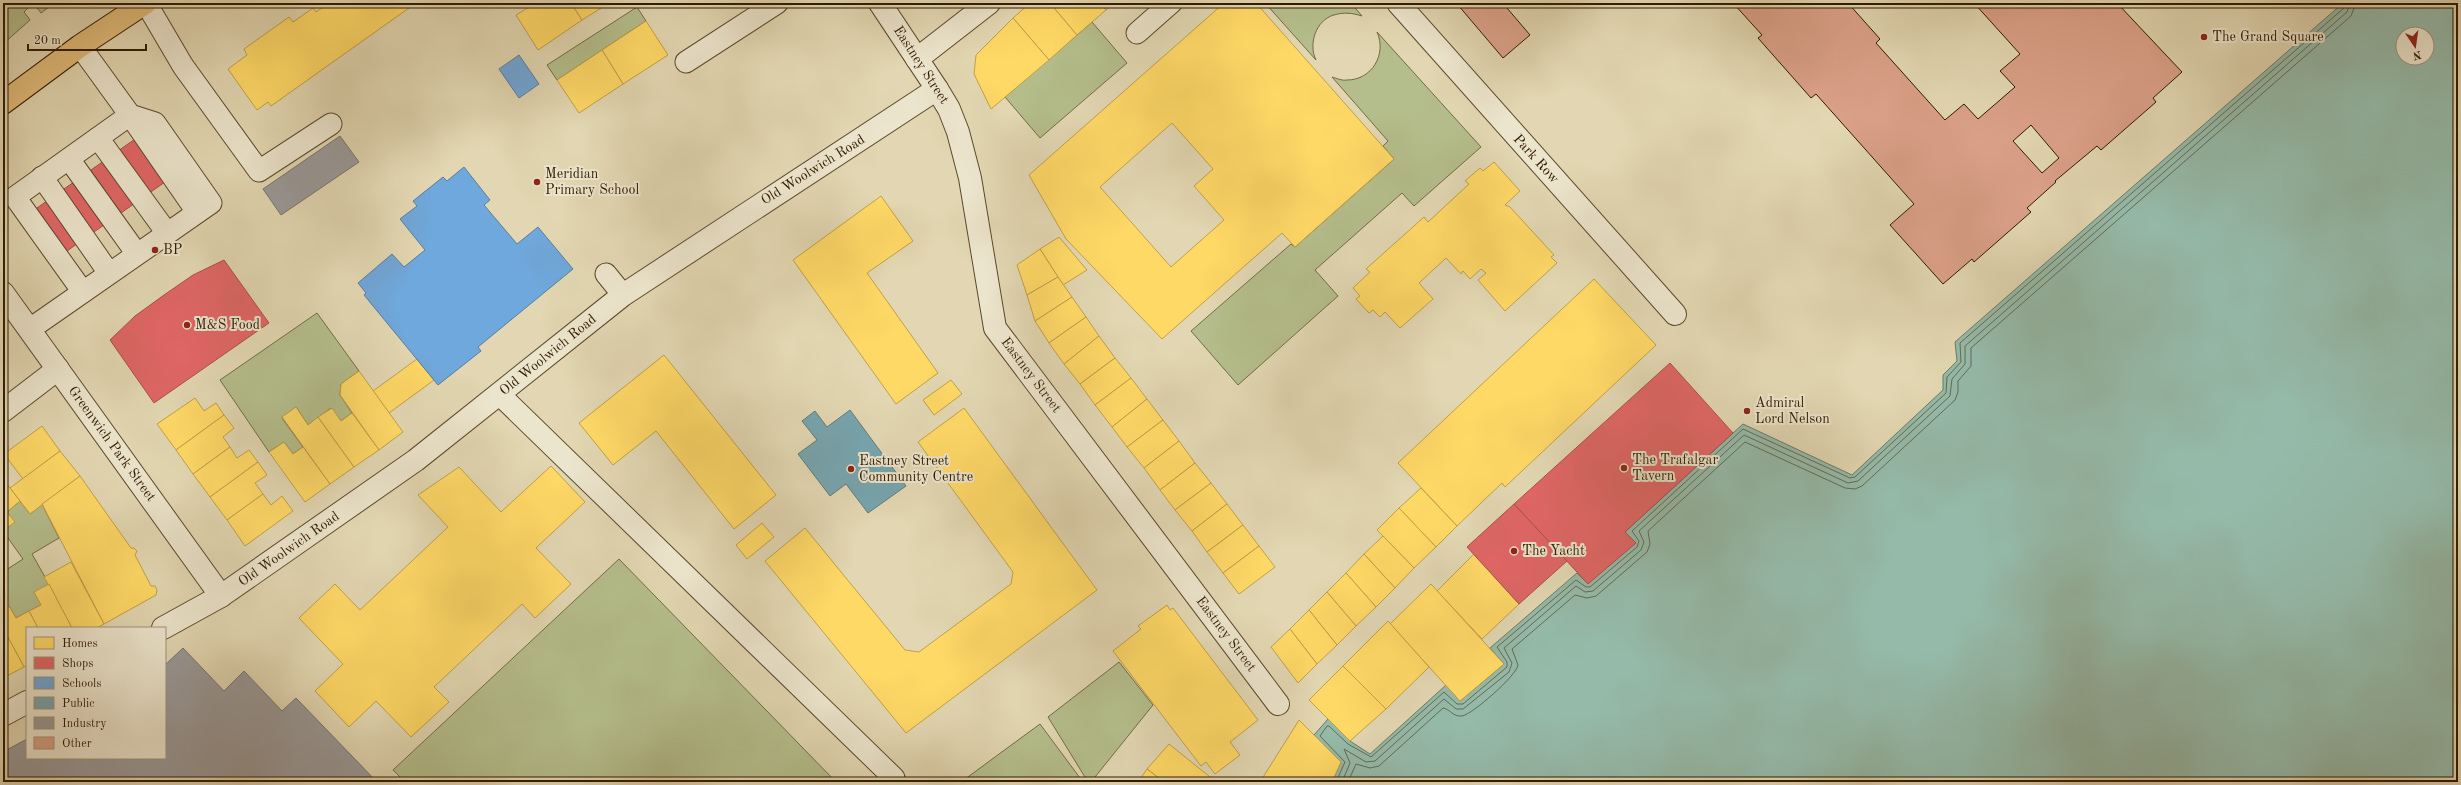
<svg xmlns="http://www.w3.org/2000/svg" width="2461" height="785" font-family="'Old Standard TT',serif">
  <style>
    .green { fill: #b4be8c; stroke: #726c46 }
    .water { fill: #95baa9; stroke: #6c7a65; fill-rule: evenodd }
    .homes { fill: #ffd966; stroke: #c1a047; fill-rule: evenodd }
    .shops { fill: #e06666; stroke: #ab4f47 }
    .schools { fill: #6fa8dc; stroke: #5c7d9a }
    .public { fill: #76a5af; stroke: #617b7a }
    .industry { fill: #999; stroke: #79736b }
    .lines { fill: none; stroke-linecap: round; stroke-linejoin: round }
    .shore { stroke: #626a54; stroke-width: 1 }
    .ferry { stroke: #4e4a33; stroke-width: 1; stroke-dasharray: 5 4; stroke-linecap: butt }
    .building { fill: #dba189; stroke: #2f1a00; fill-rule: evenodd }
    .lane-casing { stroke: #5c492c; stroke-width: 23 }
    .street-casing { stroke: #5c492c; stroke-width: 24 }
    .primary-casing { stroke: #2f1a00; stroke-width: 24 }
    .lane { stroke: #ece5cd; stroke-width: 21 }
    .street { stroke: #ece5cd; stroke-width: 22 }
    .primary { stroke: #e1bc79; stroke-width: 22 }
    .poi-dot { fill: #8f2418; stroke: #ece5cd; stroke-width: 1.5 }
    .labels { text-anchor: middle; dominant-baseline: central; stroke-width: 4; stroke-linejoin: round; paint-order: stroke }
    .poi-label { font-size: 14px; fill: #2f1a00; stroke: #ece5cd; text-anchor: start }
    .street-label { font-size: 14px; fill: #2f1a00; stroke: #ece5cd }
  </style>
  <rect width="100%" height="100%" fill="#e2d7b2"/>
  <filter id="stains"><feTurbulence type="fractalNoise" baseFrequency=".005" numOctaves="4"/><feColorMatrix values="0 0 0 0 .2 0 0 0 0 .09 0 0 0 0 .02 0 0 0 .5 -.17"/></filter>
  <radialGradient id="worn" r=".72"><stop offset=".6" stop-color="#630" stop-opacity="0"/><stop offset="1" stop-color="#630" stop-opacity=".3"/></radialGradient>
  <g class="green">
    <path d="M3 3H25L28 8 24 12 30 20 3 44Z"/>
    <path d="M35 3H54L41 13 34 4Z"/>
    <path d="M1265 3H1351L1362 16C1352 13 1344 12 1334 15 1316 20 1308 44 1316 60Z"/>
    <path d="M637 7 646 21 557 80 547 65Z"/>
    <path d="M1092 22 1127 63 1040 138 1005 97Z"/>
    <path d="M1377 32 1481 147 1414 206 1402 193 1315 270 1338 296 1238 385 1191 331 1291 244 1295 247 1394 159 1383 146 1388 141 1332 77C1336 78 1342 81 1347 80 1372 80 1387 54 1377 32Z"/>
    <path d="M317 313 359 371 341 384 340 395 352 413 341 421 331 408 308 425 296 407 282 418 303 447 293 454 284 442 269 452 220 380Z"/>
    <path d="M20 501 30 514 42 504 59 538 32 554 49 584 41 605 16 618 9 606 3 609V572L23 559 3 531 14 522 7 512Z"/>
    <path d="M619 559 836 782H405L393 770Z"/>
    <path d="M1119 662 1153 705 1091 782H1088L1048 717Z"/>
    <path d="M1040 724 1083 782H961Z"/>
  </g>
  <path class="water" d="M2343 3H2458V782H1332L1341 762 1314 735 1328 719 1350 741 1370 754 1446 685 1460 701 1504 664 1490 648 1577 573 1587 583 1635 543 1625 532 1743 424 1852 475 1943 390V375L1957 361 1955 342ZM2403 34H2427V58H2403Z"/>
  <g class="homes">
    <path d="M329 3H416L271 106 268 102 257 110 228 69 247 55 244 49 289 17 293 22 313 8 316 12Z"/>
    <path d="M536 3H571L582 20 538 50 516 15Z"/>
    <path d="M571 3H609L582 20Z"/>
    <path d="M922 3H935L927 5Z"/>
    <path d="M1030 3H1050L1077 35 1049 60 1013 18Z"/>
    <path d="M1050 3H1100L1106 10 1077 35Z"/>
    <path d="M1100 3H1114L1106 10Z"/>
    <path d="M1224 3H1256L1394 159 1295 247 1282 233 1162 339 1066 239 1029 175ZM1172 123 1213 169 1194 186 1224 220 1171 267 1100 187Z"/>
    <path d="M1013 18 1049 60 991 109 974 74 976 55Z"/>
    <path d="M646 21 668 55 623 84 602 50Z"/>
    <path d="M602 50 623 84 579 113 557 80Z"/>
    <path d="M1494 162 1520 191 1505 205 1510 207 1554 255 1551 257 1557 263 1505 311 1478 280 1486 273 1481 269 1470 279 1463 271 1461 274 1446 258 1419 283 1433 299 1400 328 1385 312 1380 317 1373 310 1369 313 1356 299 1360 296 1353 288 1370 272 1366 269 1424 217 1428 222 1469 184 1465 181 1480 168 1483 171Z"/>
    <path d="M881 196 913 241 867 273 938 373 896 404 793 260Z"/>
    <path d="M1059 237 1087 270 1063 285 1040 249Z"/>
    <path d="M1040 249 1058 277 1027 295 1017 265Z"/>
    <path d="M1058 277 1072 297 1035 321 1027 295Z"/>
    <path d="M1594 279 1656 345 1505 487 1502 483 1457 526 1398 463Z"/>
    <path d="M1072 297 1086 317 1049 343 1035 321Z"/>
    <path d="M1086 317 1099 336 1064 364 1049 343Z"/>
    <path d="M1099 336 1115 358 1080 384 1064 364Z"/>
    <path d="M664 355 776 495 734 529 656 431 613 465 579 423Z"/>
    <path d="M1115 358 1131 378 1095 405 1080 384Z"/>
    <path d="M417 359 434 380 389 413 373 391Z"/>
    <path d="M359 371 403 432 379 450 340 395 341 384Z"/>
    <path d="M1131 378 1147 399 1112 427 1095 405Z"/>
    <path d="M951 380 962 394 934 415 923 400Z"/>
    <path d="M195 398 204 411 216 403 224 415 176 450 157 424Z"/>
    <path d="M1147 399 1163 420 1127 447 1112 427Z"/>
    <path d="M296 407 308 425 318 417 354 467 330 484 282 417Z"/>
    <path d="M332 408 341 421 352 413 379 450 354 467 318 417Z"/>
    <path d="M964 408 1097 590 906 733 765 561 805 528 905 650 919 652 1011 584 1013 572 918 442Z"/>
    <path d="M224 415 234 428 223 437 230 447 193 474 176 450Z"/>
    <path d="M1163 420 1179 441 1144 468 1127 447Z"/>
    <path d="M42 426 60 451 23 479 4 454Z"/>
    <path d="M1179 441 1195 463 1160 490 1144 468Z"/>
    <path d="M284 442 293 454 303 447 330 484 305 502 269 452Z"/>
    <path d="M230 447 237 458 249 450 258 462 210 497 193 474Z"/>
    <path d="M60 451 80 476 30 514 10 488Z"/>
    <path d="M258 462 267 475 255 483 263 494 227 520 210 497Z"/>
    <path d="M1195 463 1211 483 1175 510 1160 490Z"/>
    <path d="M551 466 585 502 536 548 571 584 535 618 522 604 434 687 449 702 411 737 376 701 349 727 315 691 343 664 299 618 335 584 360 610 448 527 418 495 459 467 501 512Z"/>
    <path d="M80 476 131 548H134L137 551 135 555 151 586H155L157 590 156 595 104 624 42 504Z"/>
    <path d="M3 479 20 501 7 512 15 522 3 531Z"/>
    <path d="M1211 483 1227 504 1192 531 1175 510Z"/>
    <path d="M1421 488 1457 526 1436 547 1399 508Z"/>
    <path d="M263 494 271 505 282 496 293 511 245 546 227 520Z"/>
    <path d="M1227 504 1243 525 1207 552 1192 531Z"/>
    <path d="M1399 508 1436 547 1414 568 1377 530Z"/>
    <path d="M762 523 774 537 747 559 736 545Z"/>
    <path d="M1243 525 1259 546 1223 573 1207 552Z"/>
    <path d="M1383 536 1414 568 1395 588 1364 554Z"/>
    <path d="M1259 546 1275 567 1239 594 1223 573Z"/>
    <path d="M1364 554 1395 588 1376 607 1346 573Z"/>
    <path d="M1474 554 1519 604 1482 639 1437 591Z"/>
    <path d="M71 562 104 624 97 628H72L44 577Z"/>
    <path d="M1346 573 1376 607 1356 626 1327 592Z"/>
    <path d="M49 584 72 628H38L29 611 41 605 34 592Z"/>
    <path d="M1431 584 1504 664 1460 701 1390 624Z"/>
    <path d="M1327 592 1356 626 1337 645 1309 610Z"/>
    <path d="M1167 605 1170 610 1173 608 1258 720 1230 742 1240 755 1215 774 1206 762 1201 766 1113 651 1141 629 1138 626Z"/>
    <path d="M9 606 16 618 29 611 38 628H27V665L24 667 3 628V609Z"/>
    <path d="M1309 610 1337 645 1317 664 1290 629Z"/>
    <path d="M1388 621 1429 667 1386 709 1343 666Z"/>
    <path d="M3 628 24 667 3 678Z"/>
    <path d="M1290 629 1317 664 1298 683 1271 647Z"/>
    <path d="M1343 666 1386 709 1350 741 1309 700Z"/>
    <path d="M1299 720 1341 762 1332 782H1260Z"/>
    <path d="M1169 744 1215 781 1214 782H1164L1147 769Z"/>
    <path d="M1147 769 1164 782H1138Z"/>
  </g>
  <g class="shops">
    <path d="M145 132 175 175 57 258 27 215Z"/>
    <path d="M224 260 269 323 154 403 110 340 135 316 164 295 193 275Z"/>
    <path d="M1670 363 1733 433 1625 532 1636 543 1588 584 1514 504Z"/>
    <path d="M1514 504 1567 561 1519 604 1467 547Z"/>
  </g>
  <g class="schools">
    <path d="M519 55 539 84 519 98 499 69Z"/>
    <path d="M464 167 490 200 484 205 517 244 538 227 573 269 478 347 481 351 438 385 364 295 366 293 358 283 392 254 404 267 425 250 400 219 417 206 413 201 443 177 447 181Z"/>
  </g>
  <path class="public" d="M850 410 906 486 868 513 846 484 830 496 798 454 817 440 802 421 815 411 827 427Z"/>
  <g class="industry">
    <path d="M340 136 359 162 281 215 263 189Z"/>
    <path d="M183 648 224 691 244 671 282 711 296 698 377 782H3V752L27 739V758H165V665Z"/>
  </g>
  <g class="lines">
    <g class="shore">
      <path d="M1336 782 1345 762 1320 736 1327 726H1329L1348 744 1371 757 1444 692 1457 704H1463L1507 667V662L1497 647 1576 580 1586 587H1590L1637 547 1639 541 1632 531 1743 429 1850 478 1855 477 1946 393 1947 377 1961 362 1960 343 2344 8 2345 3"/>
      <path d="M1342 782 1350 763 1344 749 1366 762 1375 761 1444 699 1456 709H1463L1509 672 1512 663 1504 648 1576 586 1585 592 1593 591 1641 550 1644 542 1639 531 1744 435 1848 483 1858 481 1950 396 1952 379 1965 364V346L2347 12 2350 3"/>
      <path d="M1348 782 1356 764 1370 768 1379 766 1443 708C1450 709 1453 717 1462 716 1473 714 1517 675 1518 665L1512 649 1575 595 1587 598 1596 596 1647 552 1650 544 1648 531 1745 442 1845 488 1855 489 1862 486 1955 400 1958 392V381L1971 366V348L2351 16 2356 3"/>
    </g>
    <path class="ferry" d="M2454 782 2458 777"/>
  </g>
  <g class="building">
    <path d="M1461 3H1513L1507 8 1530 35 1503 58 1458 5Z"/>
    <path d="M1733 3H1848L1880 39 1876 43 1945 120 1964 104 1978 119 2015 87 2000 71 2020 54 1974 3H2117L2182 72 2153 98 2156 102 2101 150 2097 146 2055 181 2056 182 2027 208 2031 212 1974 262 1972 259 1943 284 1890 225 1914 204 1816 94 1811 98 1758 38 1762 35ZM2031 125 2059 158 2042 173 2013 141Z"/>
  </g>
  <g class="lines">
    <g class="lane-casing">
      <g id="lane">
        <path d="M146 3 183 66 259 171 331 124"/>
        <path d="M1137 33 1171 3"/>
        <path d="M686 62 777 3"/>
        <path d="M98 138 167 233"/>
        <path d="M69 159 137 254"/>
        <path d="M42 177 109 273"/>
        <path d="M606 274 623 295"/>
        <path d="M83 292 15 197 130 115 197 212"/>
        <path d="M30 329 211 203 155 123 130 115 80 46"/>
        <path d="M499 394 894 778"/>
      </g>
    </g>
    <g class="street-casing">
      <g id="street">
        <path d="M880 3 937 89 949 109 958 132 970 178 995 328 1278 704"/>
        <path d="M1398 3 1675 314"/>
        <path d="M917 59 989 3"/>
        <path d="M3 293 221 596"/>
        <path d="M3 411 58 369"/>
        <path d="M163 628 221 596 416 460 623 295 937 89"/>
        <path d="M3 715 27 702"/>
      </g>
    </g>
    <g class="primary-casing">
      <path id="primary" d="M3 103 80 46 145 3"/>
    </g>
    <use href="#lane" class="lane"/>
    <use href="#street" class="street"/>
    <use href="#primary" class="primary"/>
  </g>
  <g class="poi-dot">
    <circle cx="2204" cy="37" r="4"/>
    <circle cx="537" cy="182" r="4"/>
    <circle cx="155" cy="250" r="4"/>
    <circle cx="187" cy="325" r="4"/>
    <circle cx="1747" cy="411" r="4"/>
    <circle cx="1624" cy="468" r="4"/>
    <circle cx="851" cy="469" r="4"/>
    <circle cx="1514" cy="551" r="4"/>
  </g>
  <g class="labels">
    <g class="poi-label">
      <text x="2212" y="37">The Grand Square</text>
      <text x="545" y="174">Meridian<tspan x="545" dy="16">Primary School</tspan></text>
      <text x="163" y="250">BP</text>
      <text x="195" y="325">M&amp;S Food</text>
      <text x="1755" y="403">Admiral<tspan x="1755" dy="16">Lord Nelson</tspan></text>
      <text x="1632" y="460">The Trafalgar<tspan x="1632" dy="16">Tavern</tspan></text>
      <text x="859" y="461">Eastney Street<tspan x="859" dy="16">Community Centre</tspan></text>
      <text x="1522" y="551">The Yacht</text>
    </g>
    <g class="street-label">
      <text transform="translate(921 65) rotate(57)">Eastney Street</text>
      <text transform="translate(1536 159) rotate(48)">Park Row</text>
      <text transform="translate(813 170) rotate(-32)">Old Woolwich Road</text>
      <text transform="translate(548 355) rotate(-39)">Old Woolwich Road</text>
      <text transform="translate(1031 375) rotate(53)">Eastney Street</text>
      <text transform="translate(112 444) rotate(54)">Greenwich Park Street</text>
      <text transform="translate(289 549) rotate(-35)">Old Woolwich Road</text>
      <text transform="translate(1226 634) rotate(53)">Eastney Street</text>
    </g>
  </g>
  <rect width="2461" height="785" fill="none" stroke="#e2d7b2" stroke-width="16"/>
  <rect x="4" y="4" width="2453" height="777" fill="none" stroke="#2f1a00" stroke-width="2"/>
  <rect x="8" y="8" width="2445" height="769" fill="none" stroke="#2f1a00"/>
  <rect x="26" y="627" width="140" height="132" fill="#ece5cd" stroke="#a0947b"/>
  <rect x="34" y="637" width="20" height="12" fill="#ffd966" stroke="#a0947b"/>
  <text x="62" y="647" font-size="12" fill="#2f1a00">Homes</text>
  <rect x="34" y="657" width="20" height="12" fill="#e06666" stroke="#a0947b"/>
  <text x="62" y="667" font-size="12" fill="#2f1a00">Shops</text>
  <rect x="34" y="677" width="20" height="12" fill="#6fa8dc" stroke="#a0947b"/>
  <text x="62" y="687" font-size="12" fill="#2f1a00">Schools</text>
  <rect x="34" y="697" width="20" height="12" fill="#76a5af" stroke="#a0947b"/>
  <text x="62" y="707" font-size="12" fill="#2f1a00">Public</text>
  <rect x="34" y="717" width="20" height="12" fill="#999999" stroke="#a0947b"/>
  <text x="62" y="727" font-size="12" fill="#2f1a00">Industry</text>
  <rect x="34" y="737" width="20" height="12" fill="#dba189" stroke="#a0947b"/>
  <text x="62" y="747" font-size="12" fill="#2f1a00">Other</text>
  <g transform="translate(2415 46) rotate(167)"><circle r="19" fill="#ece5cd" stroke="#a0947b"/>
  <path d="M0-3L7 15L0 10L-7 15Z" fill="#8f2418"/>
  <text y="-6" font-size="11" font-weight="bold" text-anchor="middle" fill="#2f1a00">N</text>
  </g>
  <path d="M28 44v6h118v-6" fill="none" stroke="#2f1a00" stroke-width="2"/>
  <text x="34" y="44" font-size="12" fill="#2f1a00" stroke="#ece5cd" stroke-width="3" paint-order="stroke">20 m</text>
  <rect width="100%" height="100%" filter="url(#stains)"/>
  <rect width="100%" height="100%" fill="url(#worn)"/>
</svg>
